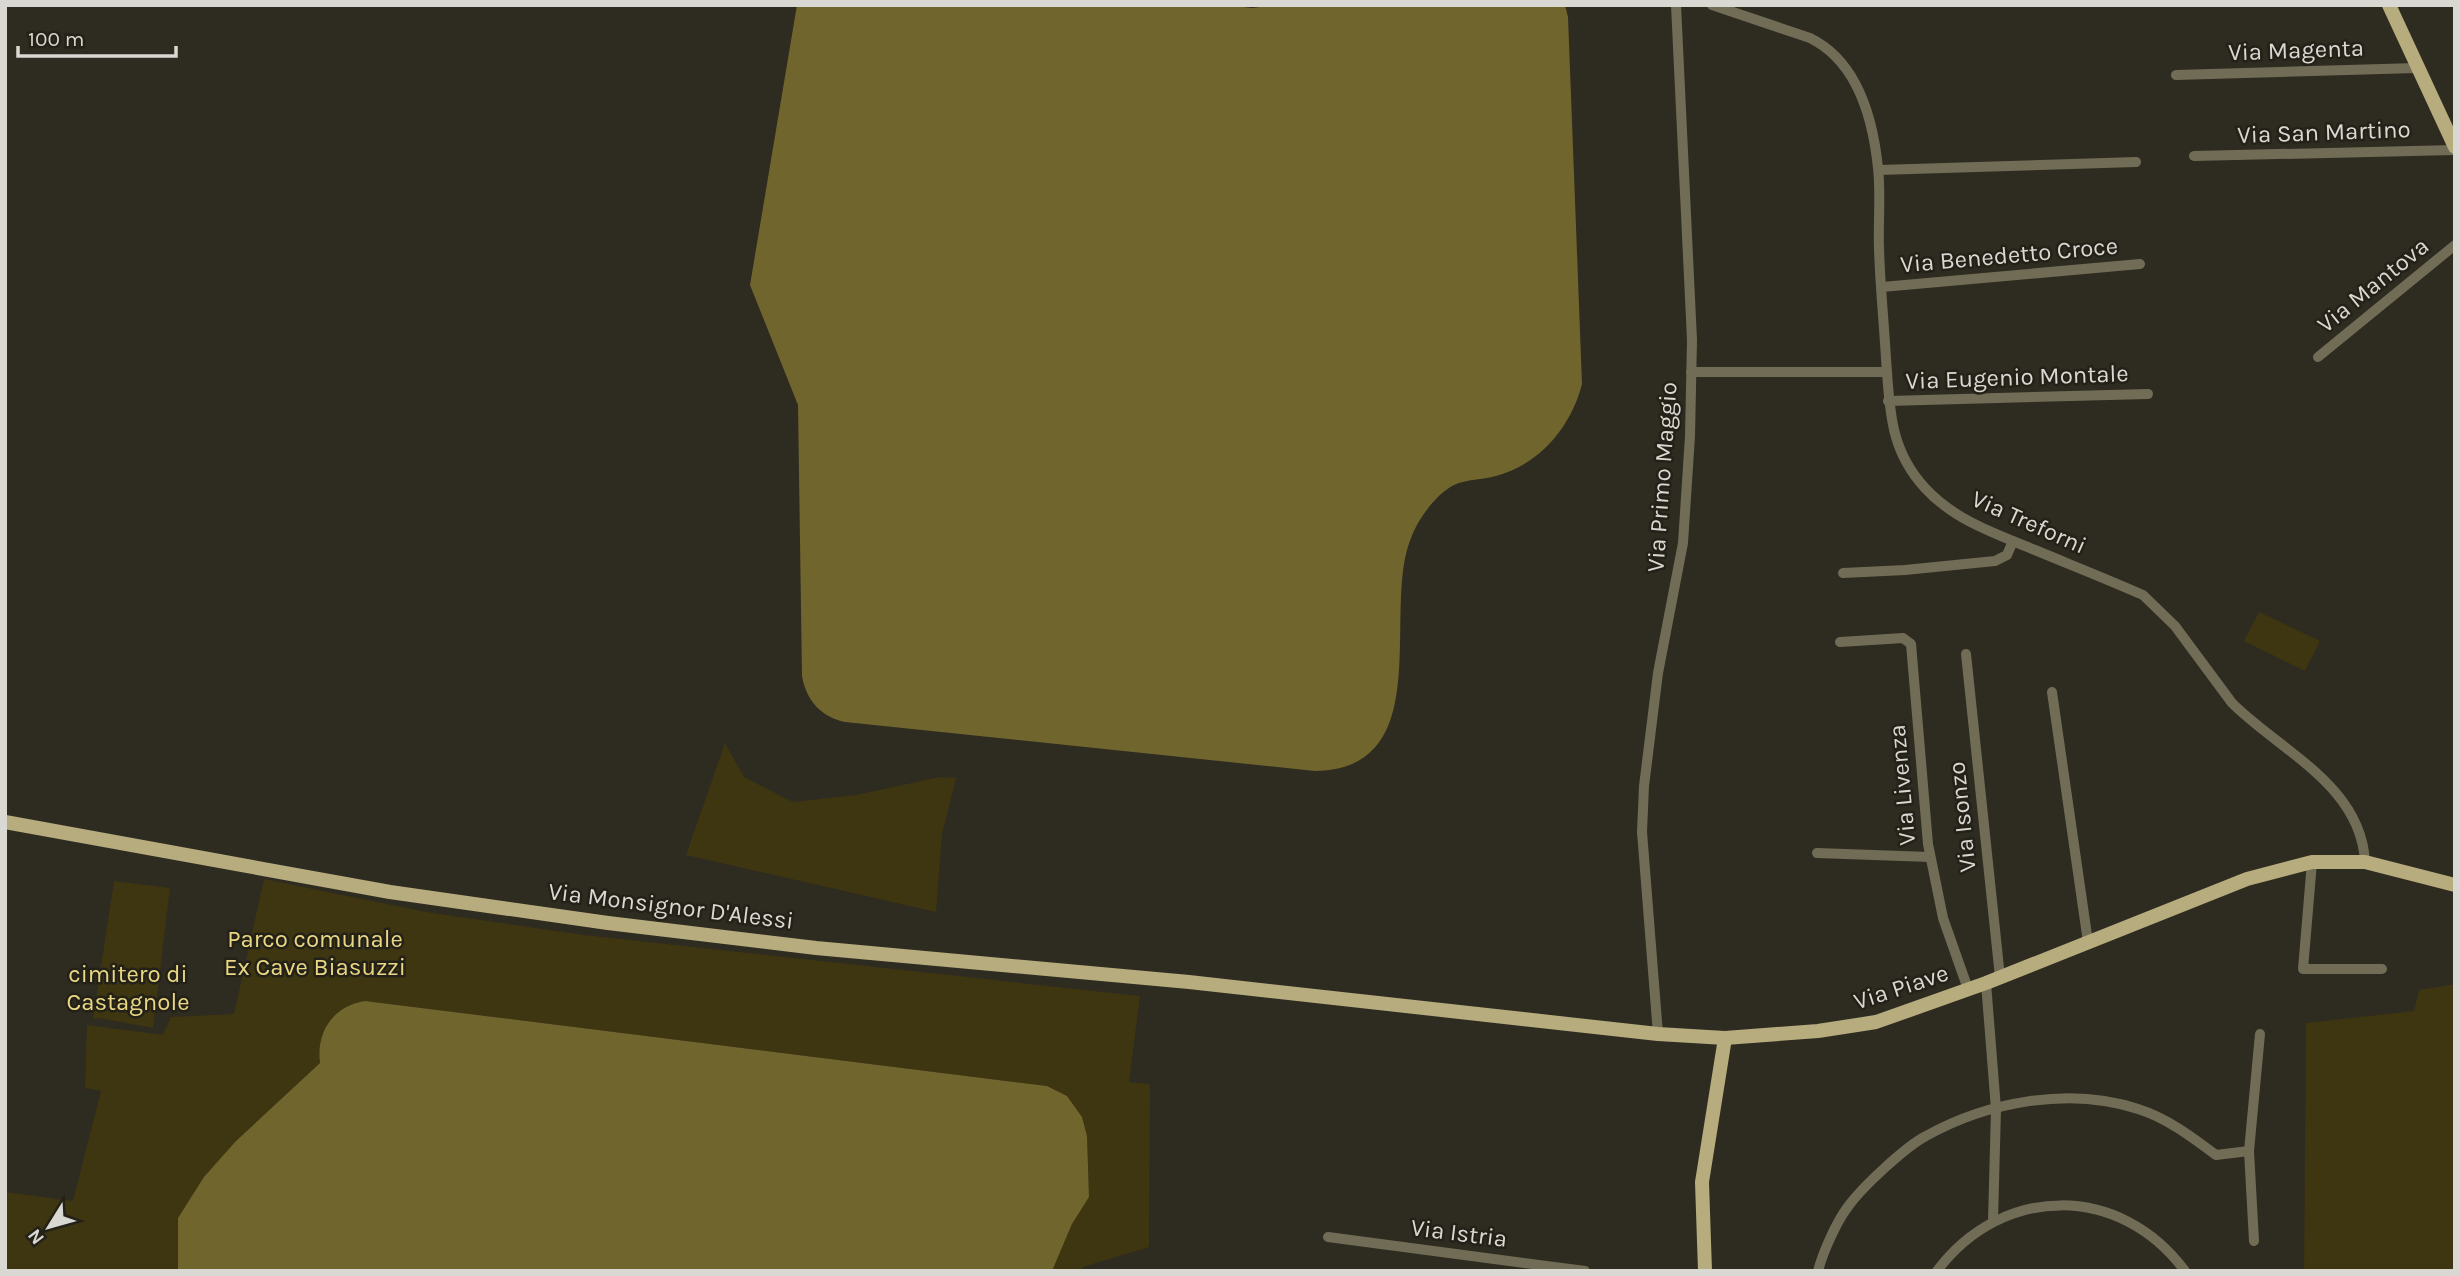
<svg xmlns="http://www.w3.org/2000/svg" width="2460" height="1276" font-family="Karla,sans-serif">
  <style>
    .green { fill: #3e3511 }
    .water { fill: #71652e }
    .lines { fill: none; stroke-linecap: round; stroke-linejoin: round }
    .minor { stroke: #716c55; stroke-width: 10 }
    .major { stroke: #b7ac7d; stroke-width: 14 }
    .labels { text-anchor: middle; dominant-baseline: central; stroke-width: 5; stroke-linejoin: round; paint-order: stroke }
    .street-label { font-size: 24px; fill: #dad8d2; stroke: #242218 }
    .park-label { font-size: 24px; fill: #ead783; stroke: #242218 }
  </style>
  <rect width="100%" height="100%" fill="#2e2b21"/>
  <g class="green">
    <path d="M2259 612 2320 641 2305 671 2244 641Z"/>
    <path d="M725 743 744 777 793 802 856 795 940 777 956 778 942 834 936 912 686 855Z"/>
    <path d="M264 879 426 912 584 935 1140 996 1129 1082 1150 1084 1149 1247 1083 1267 1082 1271H1052L1072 1224 1089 1197 1087 1136 1082 1117 1067 1096 1047 1086 365 1001C333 1006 317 1031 320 1063L236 1141 178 1218V1271H5V1192L73 1201 101 1091 85 1088 87 1025 163 1035 171 1017 234 1014Z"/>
    <path d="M114 881 170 888 153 1028 99 1018 93 1019Z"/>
    <path d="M2455 984V1271H2304L2306 1023 2414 1011 2419 990Z"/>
  </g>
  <g class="water">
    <path d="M797 5H1225L1252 8 1277 5H1565L1568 17 1582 384C1571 427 1540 464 1496 476 1482 480 1467 479 1454 485 1436 494 1418 519 1411 538 1381 610 1439 769 1315 771L845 722C821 717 806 700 802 676L798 405 750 285Z"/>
    <path d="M365 1001 1047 1086 1067 1096 1082 1117 1087 1136 1089 1197 1072 1224 1052 1271H178V1218L204 1177 236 1141 320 1063C316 1032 333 1006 365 1001Z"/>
  </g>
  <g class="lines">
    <g class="minor">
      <path d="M1712 5 1810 38C1857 61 1873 119 1878 168 1881 194 1878 222 1879 248 1880 285 1884 322 1886 359 1890 409 1889 449 1925 488 1954 520 1996 534 2035 550 2071 565 2107 579 2143 595L2175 626 2232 703C2280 751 2361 785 2365 862"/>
      <path d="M2176 75 2417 68"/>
      <path d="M2194 156 2455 150"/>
      <path d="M1879 170 2136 162"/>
      <path d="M1882 287 2140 264"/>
      <path d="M2318 357 2455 245"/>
      <path d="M1691 372H1887"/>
      <path d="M1888 401 2148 394"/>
      <path d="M1843 573 1905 570 1995 561 2007 555 2013 541"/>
      <path d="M1840 642 1903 638 1911 644 1928 844 1943 918 1968 989"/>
      <path d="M1966 654 2000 977"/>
      <path d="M2052 692 2088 942"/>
      <path d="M1817 853 1930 857"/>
      <path d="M2312 862 2303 969H2382"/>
      <path d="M1986 983 1996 1109 1993 1221"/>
      <path d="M1658 1034 1642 832 1644 786 1658 673 1683 543 1690 436 1692 340 1676 5"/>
      <path d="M2249 1151 2260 1034"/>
      <path d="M1328 1237 1585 1271"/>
      <path d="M1818 1271C1823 1252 1836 1223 1847 1208 1861 1188 1905 1147 1926 1136 1987 1102 2070 1086 2138 1109 2167 1118 2192 1137 2216 1155L2249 1151 2254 1241"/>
      <path d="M1937 1271C2002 1184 2120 1183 2185 1271"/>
    </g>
    <g class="major">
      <path d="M2389 5 2455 147"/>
      <path d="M5 822 390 892 608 923 816 948 1189 982 1658 1034 1725 1038 1818 1031 1876 1022 1986 983 2247 879 2312 862H2365L2455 885"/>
      <path d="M1705 1271 1702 1182 1725 1038"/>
    </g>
  </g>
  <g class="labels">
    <g class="street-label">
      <text transform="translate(2296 50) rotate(-2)">Via Magenta</text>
      <text transform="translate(2324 132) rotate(-2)">Via San Martino</text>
      <text transform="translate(2009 255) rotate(-5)">Via Benedetto Croce</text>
      <text transform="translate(2373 285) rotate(-39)">Via Mantova</text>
      <text transform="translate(2017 377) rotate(-2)">Via Eugenio Montale</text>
      <text transform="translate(1662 477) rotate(-86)">Via Primo Maggio</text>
      <text transform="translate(2029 522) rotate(24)">Via Treforni</text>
      <text transform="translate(1902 785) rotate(-95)">Via Livenza</text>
      <text transform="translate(1962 817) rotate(-96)">Via Isonzo</text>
      <text transform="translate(671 906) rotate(7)">Via Monsignor D'Alessi</text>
      <text transform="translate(1901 987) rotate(-18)">Via Piave</text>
      <text transform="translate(1459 1233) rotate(7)">Via Istria</text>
    </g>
    <g class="park-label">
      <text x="315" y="939">Parco comunale<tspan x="315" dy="28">Ex Cave Biasuzzi</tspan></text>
      <text x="128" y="974">cimitero di<tspan x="128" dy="28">Castagnole</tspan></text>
    </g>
  </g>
  <rect width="2460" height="1276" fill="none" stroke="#dad8d2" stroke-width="14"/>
  <g transform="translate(49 1227) rotate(233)" stroke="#242218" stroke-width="5" paint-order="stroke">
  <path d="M0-5L12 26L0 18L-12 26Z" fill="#dad8d2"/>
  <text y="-10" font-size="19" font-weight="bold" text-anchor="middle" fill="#dad8d2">N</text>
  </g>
  <path d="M18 46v10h158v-10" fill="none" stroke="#dad8d2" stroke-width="3.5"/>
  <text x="28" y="46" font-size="21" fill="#dad8d2" stroke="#242218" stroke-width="5" paint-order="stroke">100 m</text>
</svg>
